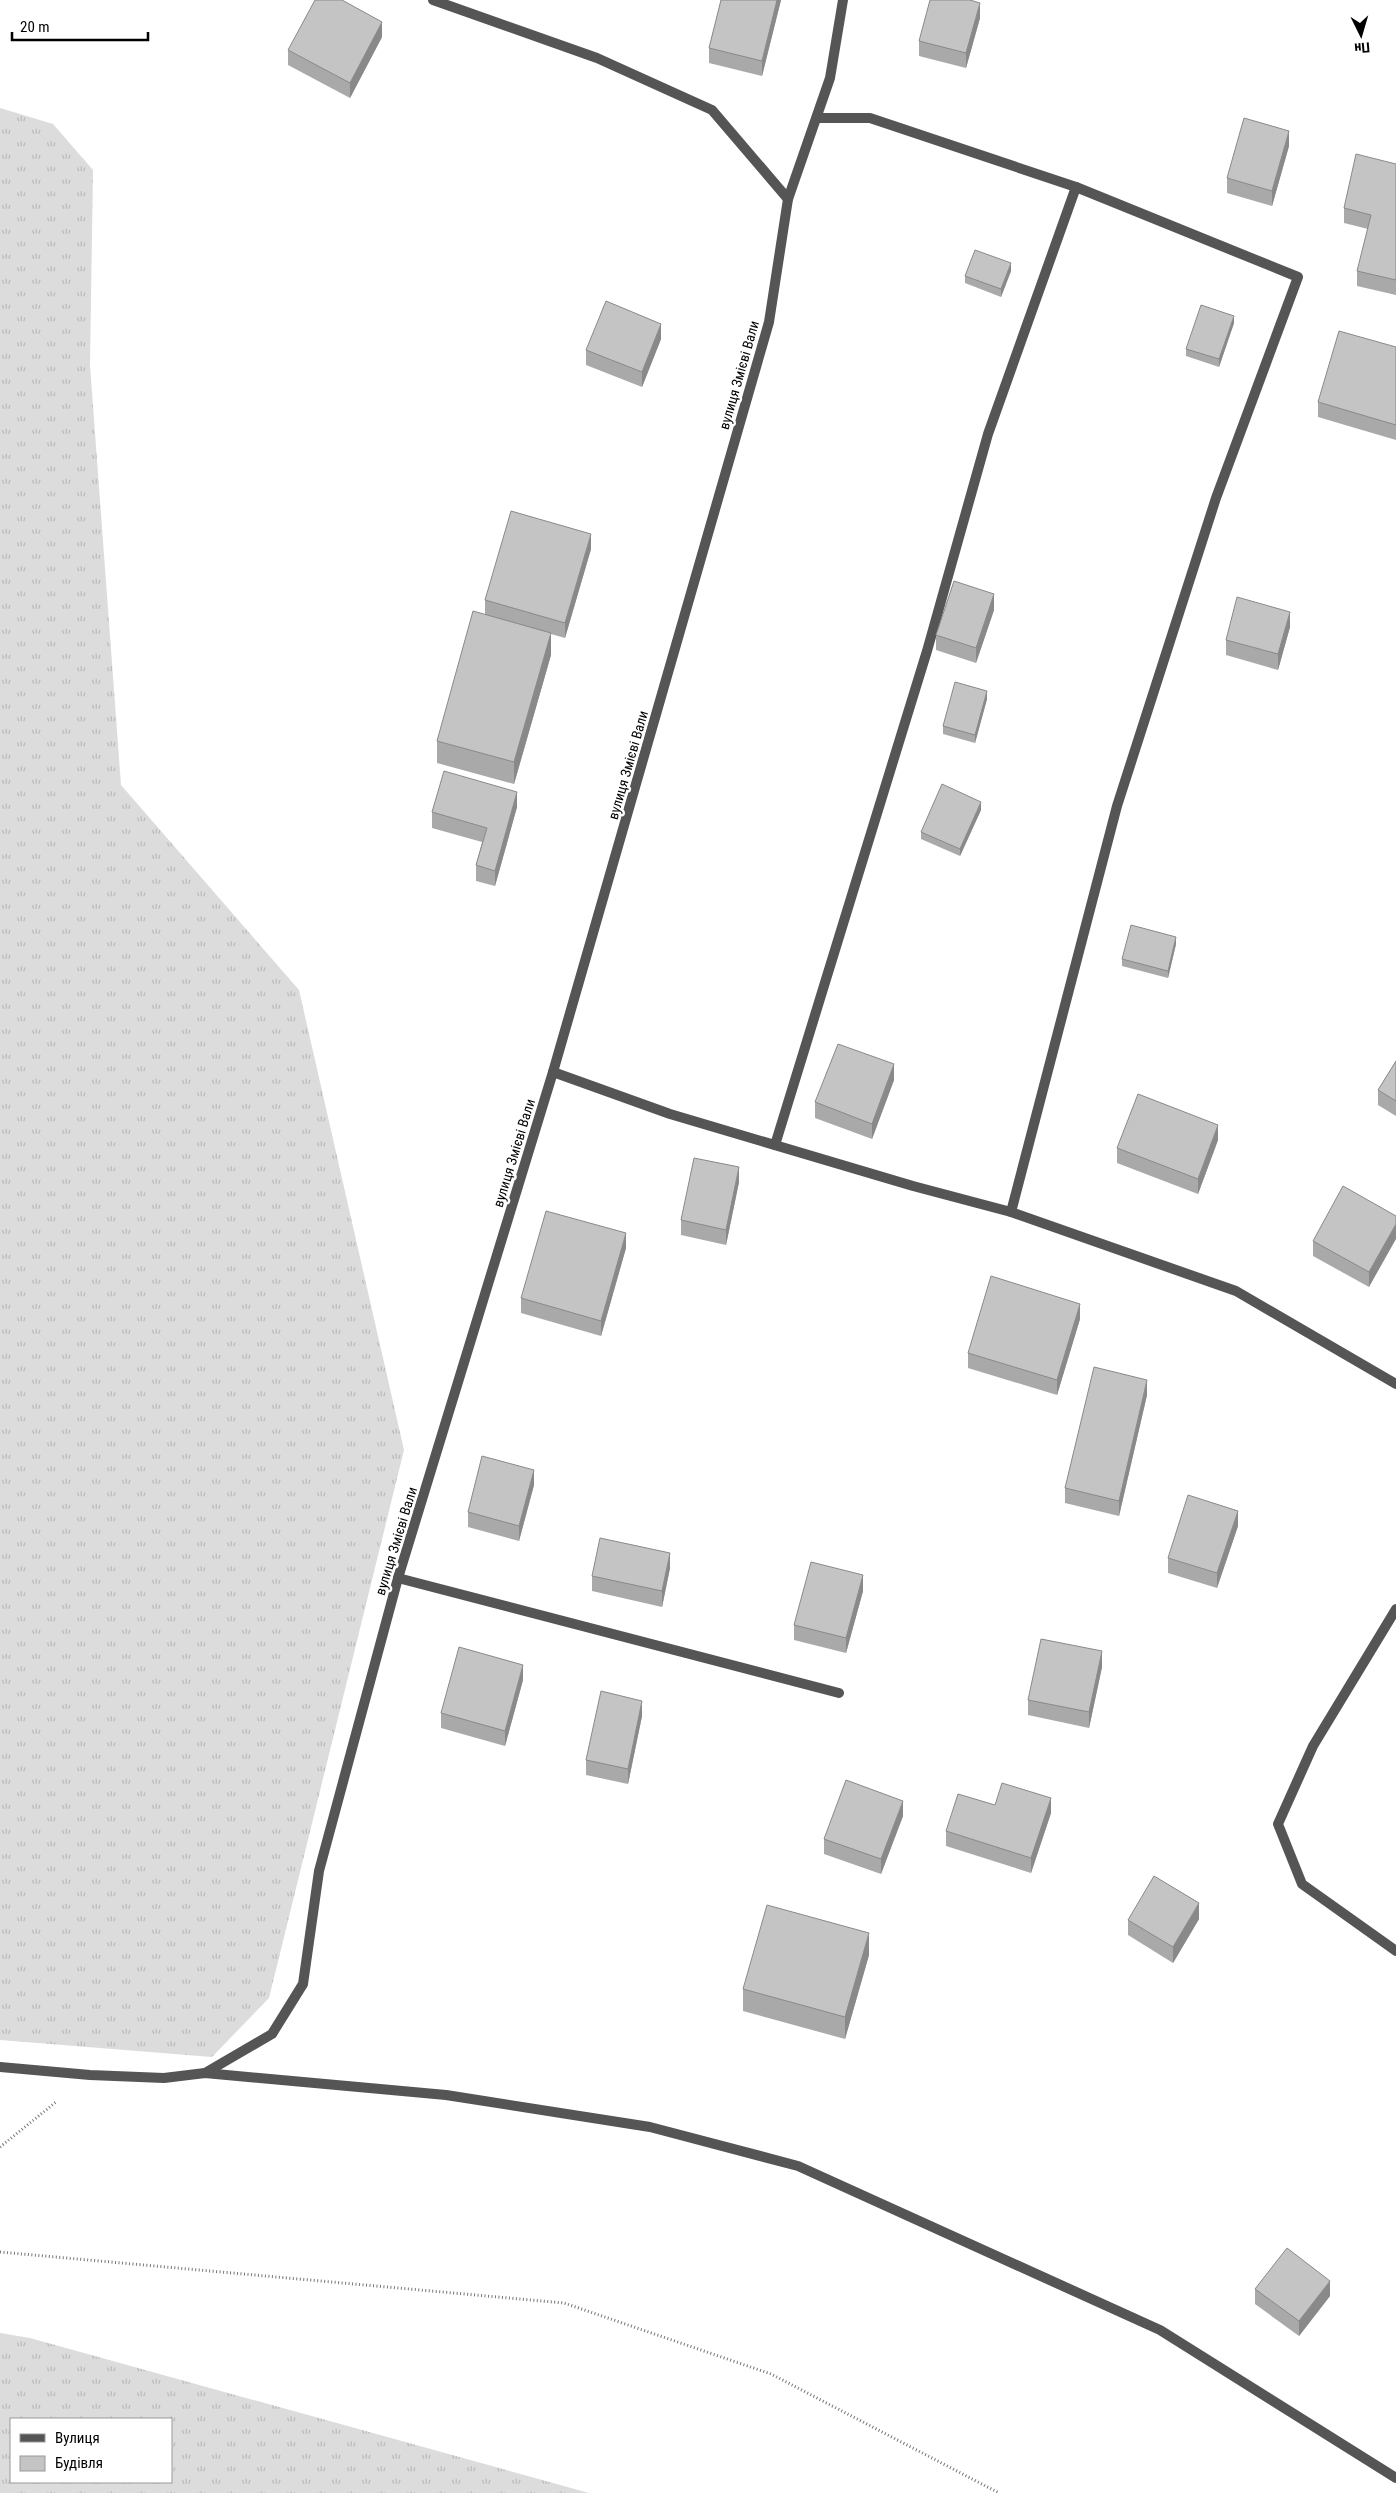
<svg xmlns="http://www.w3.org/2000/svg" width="1396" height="2493" font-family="'Roboto Condensed',sans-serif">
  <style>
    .grass { fill: url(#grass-tufts); fill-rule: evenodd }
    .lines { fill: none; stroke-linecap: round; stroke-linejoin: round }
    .path { stroke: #777; stroke-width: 3; stroke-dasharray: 1 2.5; stroke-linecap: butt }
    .minor { stroke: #555; stroke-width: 10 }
    .wall { fill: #a9a9a9 }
    .shaded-wall { fill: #898989 }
    .building { fill: #c4c4c4; stroke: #898989 }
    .labels { text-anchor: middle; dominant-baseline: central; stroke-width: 5; stroke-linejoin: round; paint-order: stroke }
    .street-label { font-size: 14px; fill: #000; stroke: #fff }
  </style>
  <defs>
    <pattern id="grass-tufts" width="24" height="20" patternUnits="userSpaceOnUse" patternTransform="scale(1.25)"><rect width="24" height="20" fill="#dcdcdc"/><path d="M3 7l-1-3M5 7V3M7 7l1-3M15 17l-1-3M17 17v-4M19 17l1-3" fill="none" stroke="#bbb"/></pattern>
  </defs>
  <rect width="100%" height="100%" fill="#fff"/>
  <g class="grass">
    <path d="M0 108 53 124 93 170 90 365 121 785 299 990 404 1450 269 1998 212 2057 0 2040Z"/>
    <path d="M0 2333 30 2338 589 2493H0ZM171 2419V2482H11V2419Z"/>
  </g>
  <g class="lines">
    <g class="path">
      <path d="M0 2147 56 2102"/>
      <path d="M0 2252 564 2303 771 2374 999 2493"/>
    </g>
    <g class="minor">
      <path d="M433 0 597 58 712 110 788 199"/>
      <path d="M818 118H870L1076 187 1298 277 1216 498 1117 806 1011 1212"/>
      <path d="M553 1072 670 1114 913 1186 1011 1212 1236 1291 1396 1384"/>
      <path d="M775 1145 927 651 988 434 1076 187"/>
      <path d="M398 1578 839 1693"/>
      <path d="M1396 1609 1313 1746 1278 1824 1302 1884 1396 1951"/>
      <path d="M0 2067 90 2075 164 2078 205 2073 446 2095 650 2127 798 2166 1160 2330 1396 2478"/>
      <path d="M205 2073 272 2034 303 1984 319 1871 398 1578 553 1072 769 322 788 199 830 78 843 0"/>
    </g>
  </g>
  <g class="wall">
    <path d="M721 0H781L762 76 709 63V48Z"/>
    <path d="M980 18 966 68 919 56V41Z"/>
    <path d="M382 37 350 98 288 65V50Z"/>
    <path d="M1289 146 1272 206 1227 193V178Z"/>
    <path d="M1396 164V295L1357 286V271L1368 229 1344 223V208Z"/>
    <path d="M1011 271 1001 297 965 283V276Z"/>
    <path d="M1234 323 1219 367 1186 356V349Z"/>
    <path d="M661 339 642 387 586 365V350Z"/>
    <path d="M1396 347V440L1318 417V402Z"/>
    <path d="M591 549 565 638 551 634V655L514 784 437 763V741L485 615V600Z"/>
    <path d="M994 610 976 663 936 650V635Z"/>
    <path d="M1290 627 1278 670 1226 655V640Z"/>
    <path d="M987 699 975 743 943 734V726Z"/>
    <path d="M517 807 495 886 476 881V865L482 842 432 828V812Z"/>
    <path d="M981 810 960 856 921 839V832Z"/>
    <path d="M1176 944 1168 978 1122 966V959Z"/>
    <path d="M1396 1061V1116L1378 1105V1090Z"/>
    <path d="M894 1080 872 1139 815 1118V1102Z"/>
    <path d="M1218 1140 1198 1194 1117 1163V1148Z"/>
    <path d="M739 1182 726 1245 681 1235V1220Z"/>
    <path d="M1396 1216 1369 1287 1313 1256V1241Z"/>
    <path d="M626 1248 601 1336 521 1313V1298Z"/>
    <path d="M1080 1319 1057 1395 968 1368V1353Z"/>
    <path d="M1147 1395 1119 1516 1065 1503V1488Z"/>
    <path d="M534 1485 519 1541 468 1527V1512Z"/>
    <path d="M1238 1526 1217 1588 1168 1573V1558Z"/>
    <path d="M670 1568 662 1607 592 1591V1576Z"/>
    <path d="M863 1591 846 1653 794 1640V1625Z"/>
    <path d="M1102 1667 1089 1728 1028 1715V1700Z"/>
    <path d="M523 1680 505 1746 441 1728V1713Z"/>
    <path d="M642 1716 628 1784 586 1775V1760Z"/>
    <path d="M995 1805 1051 1813 1031 1873 946 1846V1831Z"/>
    <path d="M903 1816 881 1874 824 1854V1839Z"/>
    <path d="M1199 1919 1173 1963 1128 1935V1920Z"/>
    <path d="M869 1955 845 2039 743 2011V1989Z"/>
    <path d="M1255 2289 1330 2296 1299 2336 1255 2304Z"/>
  </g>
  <g class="shaded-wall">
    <path d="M777 0H781L762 76V61Z"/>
    <path d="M980 3V18L966 68V53Z"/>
    <path d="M382 22V37L350 98V83Z"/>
    <path d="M1289 131V146L1272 206V191Z"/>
    <path d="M1011 263V271L1001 297V289Z"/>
    <path d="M1234 316V323L1219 367V359Z"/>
    <path d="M661 324V339L642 387V372Z"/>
    <path d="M591 534V549L565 638V623Z"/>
    <path d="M994 594V610L976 663V648Z"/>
    <path d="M1290 612V627L1278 670V654Z"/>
    <path d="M551 633V655L514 784V762Z"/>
    <path d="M987 691V699L975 743V735Z"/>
    <path d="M517 792V807L495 886V871Z"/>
    <path d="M981 802V810L960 856V849Z"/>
    <path d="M1176 937V944L1168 978V971Z"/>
    <path d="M894 1064V1080L872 1139V1124Z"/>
    <path d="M1218 1125V1140L1198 1194V1179Z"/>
    <path d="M739 1167V1182L726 1245V1230Z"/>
    <path d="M1396 1224V1239L1369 1287V1272Z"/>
    <path d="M626 1233V1248L601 1336V1321Z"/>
    <path d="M1080 1304V1319L1057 1395V1380Z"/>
    <path d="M1147 1380V1395L1119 1516V1501Z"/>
    <path d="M534 1470V1485L519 1541V1526Z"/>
    <path d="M1238 1511V1526L1217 1588V1573Z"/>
    <path d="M670 1553V1568L662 1607V1591Z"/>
    <path d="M863 1575V1591L846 1653V1638Z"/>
    <path d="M1102 1651V1667L1089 1728V1712Z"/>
    <path d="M523 1665V1680L505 1746V1731Z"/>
    <path d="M642 1701V1716L628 1784V1769Z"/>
    <path d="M1051 1798V1813L1031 1873V1858Z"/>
    <path d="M903 1801V1816L881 1874V1859Z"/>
    <path d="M1199 1903V1919L1173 1963V1947Z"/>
    <path d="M869 1933V1955L845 2039V2017Z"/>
    <path d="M1330 2281V2296L1299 2336V2321Z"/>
  </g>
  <g class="building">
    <path d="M315 0H342L382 22 350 83 288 50Z"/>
    <path d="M721 0H777L762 61 709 48Z"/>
    <path d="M930 0H970L980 3 966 53 919 41Z"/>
    <path d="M1244 118 1289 131 1272 191 1227 178Z"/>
    <path d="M1356 154 1396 164V280L1357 271 1371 215 1344 208Z"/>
    <path d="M975 250 1011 263 1001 289 965 276Z"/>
    <path d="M606 301 661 324 642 372 586 350Z"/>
    <path d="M1201 305 1234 316 1219 359 1186 349Z"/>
    <path d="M1339 331 1396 347V425L1318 402Z"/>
    <path d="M511 511 591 534 565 623 485 600Z"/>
    <path d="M954 581 994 594 976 648 936 635Z"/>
    <path d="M1237 597 1290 612 1278 654 1226 640Z"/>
    <path d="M473 611 551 633 514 762 437 741Z"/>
    <path d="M955 682 987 691 975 735 943 726Z"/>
    <path d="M444 771 517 792 495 871 476 865 487 828 432 812Z"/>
    <path d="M942 784 981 802 960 849 921 832Z"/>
    <path d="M1131 925 1176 937 1168 971 1122 959Z"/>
    <path d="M838 1044 894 1064 872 1124 815 1102Z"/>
    <path d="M1396 1061V1101L1378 1090Z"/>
    <path d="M1138 1094 1218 1125 1198 1179 1117 1148Z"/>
    <path d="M694 1158 739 1167 726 1230 681 1220Z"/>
    <path d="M1343 1186 1396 1216V1224L1369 1272 1313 1241Z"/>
    <path d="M546 1211 626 1233 601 1321 521 1298Z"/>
    <path d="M991 1276 1080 1304 1057 1380 968 1353Z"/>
    <path d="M1094 1367 1147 1380 1119 1501 1065 1488Z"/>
    <path d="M482 1456 534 1470 519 1526 468 1512Z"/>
    <path d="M1188 1495 1238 1511 1217 1573 1168 1558Z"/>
    <path d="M600 1538 670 1553 662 1591 592 1576Z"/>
    <path d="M811 1562 863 1575 846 1638 794 1625Z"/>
    <path d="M1041 1639 1102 1651 1089 1712 1028 1700Z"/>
    <path d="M459 1647 523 1665 505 1731 441 1713Z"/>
    <path d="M601 1691 642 1701 628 1769 586 1760Z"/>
    <path d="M846 1780 903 1801 881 1859 824 1839Z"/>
    <path d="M1002 1783 1051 1798 1031 1858 946 1831 958 1794 995 1805Z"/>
    <path d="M1154 1876 1199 1903 1173 1947 1128 1920Z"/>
    <path d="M767 1905 869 1933 845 2017 743 1989Z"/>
    <path d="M1287 2248 1330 2281 1299 2321 1255 2289Z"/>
  </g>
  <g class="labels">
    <g class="street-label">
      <text transform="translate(739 375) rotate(-74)">вулиця Змієві Вали</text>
      <text transform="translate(628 765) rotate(-74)">вулиця Змієві Вали</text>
      <text transform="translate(514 1153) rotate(-73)">вулиця Змієві Вали</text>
      <text transform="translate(396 1541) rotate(-73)">вулиця Змієві Вали</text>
    </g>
  </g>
  <rect x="10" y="2418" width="162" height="65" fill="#ffffff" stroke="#999999"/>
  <rect x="20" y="2434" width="25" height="8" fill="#555555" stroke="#999999"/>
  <text x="55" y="2443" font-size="15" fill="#000000">Вулиця</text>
  <rect x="20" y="2456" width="25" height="15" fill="#c4c4c4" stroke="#999999"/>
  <text x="55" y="2468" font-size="15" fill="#000000">Будівля</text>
  <g transform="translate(1361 35) rotate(175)" stroke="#ffffff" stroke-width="4" paint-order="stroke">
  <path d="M0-4L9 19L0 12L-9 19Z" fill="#000000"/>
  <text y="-8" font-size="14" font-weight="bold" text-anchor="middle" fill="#000000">Пн</text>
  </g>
  <path d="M12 32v8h136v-8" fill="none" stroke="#000000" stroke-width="2.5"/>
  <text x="20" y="32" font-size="15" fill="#000000" stroke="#ffffff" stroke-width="4" paint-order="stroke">20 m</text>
</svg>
